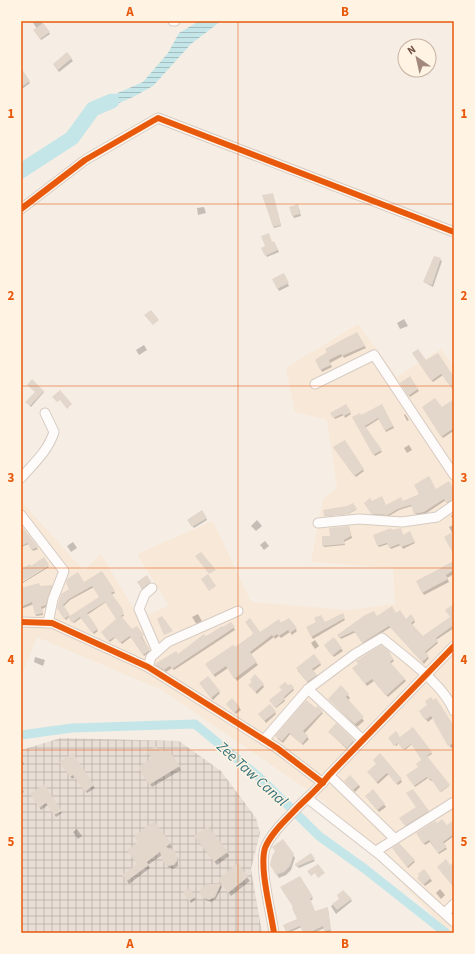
<svg xmlns="http://www.w3.org/2000/svg" width="475" height="954" font-family="'Source Sans 3',sans-serif">
  <style>
    .residential { fill: #f8e8d7 }
    .industrial { fill: url(#industrial-grid) }
    .water { fill: url(#water-rules) }
    .shadow { fill: #0003; fill-rule: evenodd }
    .lines { fill: none; stroke-linecap: round; stroke-linejoin: round }
    .canal { stroke: #c4e6e8; stroke-width: 9 }
    .river { stroke: #c4e6e8; stroke-width: 15 }
    .building { fill: #e3d6cb }
    .minor-casing { stroke: #d7cbc2; stroke-width: 11 }
    .minor { stroke: #fefcfb; stroke-width: 9 }
    .cycleway-casing { stroke: #fff3e4; stroke-width: 8 }
    .cycleway { stroke: #e8590c; stroke-width: 6 }
    .grid { fill: none; stroke: #e8590c; stroke-width: 1; stroke-opacity: 0.55 }
    .labels { text-anchor: middle; dominant-baseline: central; stroke-width: 3; stroke-linejoin: round; paint-order: stroke }
    .water-label { font-size: 15px; font-style: italic; fill: #36747d; stroke: #fff3e4 }
    .neatline { fill: none; stroke: #e8590c; stroke-width: 1.5 }
    .grid-label { font-size: 13px; text-anchor: middle; font-weight: bold; fill: #e8590c }
  </style>
  <defs>
    <pattern id="industrial-grid" width="8" height="8" patternUnits="userSpaceOnUse"><rect width="8" height="8" fill="#e9ded5"/><path d="M0 4h8M4 0v8" fill="none" stroke="#c1b7ae"/></pattern>
    <pattern id="water-rules" width="6" height="5" patternUnits="userSpaceOnUse"><rect width="6" height="5" fill="#c4e6e8"/><path d="M0 2.5h6" fill="none" stroke="#a4bdbe"/></pattern>
  </defs>
  <rect width="100%" height="100%" fill="#f6eee4"/>
  <path class="residential" d="M358 324 397 377 441 349 454 367V933H449L321 799 162 690 37 637 21 677V501L84 571 101 554 139 618 169 606 137 554 213 521 251 602 347 610 395 604 393 568 311 562 323 499 337 488 327 420 295 412 286 368Z"/>
  <path class="industrial" d="M61 738 179 741 221 771 256 818 260 833 251 869 262 933H21V750Z"/>
  <path class="water" d="M199 21H221L191 44 153 86 133 97 96 113 90 105 143 82 168 53 179 33Z"/>
  <g class="shadow">
    <path d="M32 21H41L50 34 41 40 35 31 37 29Z"/>
    <path d="M67 54 73 61 59 72 54 65Z"/>
    <path d="M23 72 30 83 22 89 21 74Z"/>
    <path d="M273 195 281 226 274 228 264 196Z"/>
    <path d="M204 207 206 213 198 215 197 208Z"/>
    <path d="M299 208 301 216 294 218 293 216Z"/>
    <path d="M274 242 279 252 267 257 262 248Z"/>
    <path d="M435 257 442 261 433 287 424 282Z"/>
    <path d="M283 274 289 286 279 291 273 279Z"/>
    <path d="M404 319 408 326 400 329 397 323Z"/>
    <path d="M357 333 366 348 344 358 343 356 330 363 332 367 322 372 316 360Z"/>
    <path d="M144 345 147 350 139 355 136 350Z"/>
    <path d="M414 354 454 379V391L443 375 433 382Z"/>
    <path d="M410 378 419 391 410 397 401 383Z"/>
    <path d="M32 381 44 392 31 407 27 403 36 392Z"/>
    <path d="M454 401V435L452 432 443 438 424 408H442Z"/>
    <path d="M346 405 351 414 345 418 344 415 335 419 332 413Z"/>
    <path d="M382 405 394 428 386 432 379 419 365 428 382 452 375 456 353 418 361 417Z"/>
    <path d="M405 414 409 420 407 421 404 415Z"/>
    <path d="M345 441 364 471 356 477 334 448Z"/>
    <path d="M409 445 412 450 407 453 404 448Z"/>
    <path d="M436 490 454 492V502L448 504 446 500 425 514 416 515 412 506 399 510 389 516 373 515 365 503 372 502 386 506 403 503Z"/>
    <path d="M353 504 356 510 348 514 325 516 324 511 347 507Z"/>
    <path d="M202 511 207 520 194 528 188 520Z"/>
    <path d="M454 513V520L451 516Z"/>
    <path d="M257 520 262 526 256 531 251 526Z"/>
    <path d="M453 525 454 526V536L449 527Z"/>
    <path d="M349 527 352 538 344 542 345 545 324 547 323 545 331 537Z"/>
    <path d="M23 529 38 549 33 551 29 544 21 547V535Z"/>
    <path d="M397 529H400L403 536 409 532 415 543 403 549 401 545 391 549 388 544 379 547 378 546 392 531Z"/>
    <path d="M265 541 269 546 264 550 260 545Z"/>
    <path d="M73 542 77 548 71 552 67 546Z"/>
    <path d="M454 561V574L447 578 449 582 424 595 417 582Z"/>
    <path d="M48 566 49 567 21 584V583Z"/>
    <path d="M101 572 115 593 111 595 122 611 124 616 121 617 132 631 137 627 150 652 144 656 131 637 122 644 116 637 110 642 102 632 117 620 106 602 87 615 98 631 94 634 81 618 74 623 69 617 66 620 58 608 84 583ZM94 587 100 597 70 617 63 607 70 600Z"/>
    <path d="M146 577 152 585 143 591 138 582Z"/>
    <path d="M52 586 46 607 42 609 43 615 36 616 34 604 21 609V589Z"/>
    <path d="M454 605V628L436 640 438 643 425 654 429 658 424 664 391 627 364 644 356 632 341 639 338 635 377 618 396 614 406 620H414L415 622 412 625 422 637 451 617Z"/>
    <path d="M198 614 203 623 197 625 192 617Z"/>
    <path d="M342 615 345 620 313 639 307 628 324 623Z"/>
    <path d="M289 619 297 631 292 635 290 632 281 638 279 636 275 639 274 637 250 655 258 665 237 681 228 668 215 677 206 664 234 648 254 634 260 633Z"/>
    <path d="M231 623 235 630 174 670 172 668 166 672 157 666 156 665 178 656 204 638Z"/>
    <path d="M334 639 343 651 334 657 327 647Z"/>
    <path d="M315 640 319 646 315 649 311 643Z"/>
    <path d="M388 652 394 661 390 664 406 681 388 697 374 681 367 686 355 670Z"/>
    <path d="M35 657 45 660 43 666 34 662Z"/>
    <path d="M320 663 321 665 313 671 318 677 309 684 298 671Z"/>
    <path d="M208 677 220 693 213 700 201 685Z"/>
    <path d="M263 685 264 687 257 694 251 687Z"/>
    <path d="M290 685 294 690 284 699 285 701 276 708 271 700Z"/>
    <path d="M341 686 350 698 348 700 364 721 357 727 329 699Z"/>
    <path d="M436 699 454 728V747L451 748 433 718 428 722 422 714Z"/>
    <path d="M227 704 239 707 241 710 236 714Z"/>
    <path d="M316 709 323 713 304 734 309 739 303 745 290 734 283 743 278 739 276 736Z"/>
    <path d="M275 712 276 714 266 723 261 716Z"/>
    <path d="M336 724 355 743 348 750 329 732Z"/>
    <path d="M413 728 432 754 427 757 449 786 441 792 432 780 431 781 428 778 415 787 408 775 419 768 423 760 412 744 405 750 399 743 396 746 389 738H400Z"/>
    <path d="M167 749 181 770 152 787 139 768Z"/>
    <path d="M73 755 95 788 87 793 75 777 72 779 61 762Z"/>
    <path d="M380 755 401 780 402 782 398 785 389 774 378 784 370 774 377 765Z"/>
    <path d="M21 759 24 764 21 766Z"/>
    <path d="M345 781 359 785 360 787 355 792Z"/>
    <path d="M44 786 62 813 56 817 48 805 41 810 31 794Z"/>
    <path d="M21 787 24 792 21 794Z"/>
    <path d="M373 790 386 807 379 812 367 798Z"/>
    <path d="M428 811 429 813 407 827 401 818Z"/>
    <path d="M154 822 172 847 168 850 178 858V866L173 869 168 867 162 855 148 865 150 868 129 884 125 878 138 864 139 842Z"/>
    <path d="M454 822V836L443 844 447 849 439 854 430 842 425 845 417 833 436 824 446 827Z"/>
    <path d="M77 829 82 836 78 839 73 832Z"/>
    <path d="M197 840 227 853 229 856 217 865Z"/>
    <path d="M394 850 414 861 415 862 408 868Z"/>
    <path d="M293 855 295 858 291 870 286 875 279 878 271 865Z"/>
    <path d="M310 855 315 861 299 868 296 865Z"/>
    <path d="M238 865 250 881 231 896 221 882Z"/>
    <path d="M424 870 432 881 425 886 420 880Z"/>
    <path d="M299 878 313 899 310 901 315 912 328 910 331 932 326 933 325 928 313 933H304L302 927 288 933 284 925 298 919Z"/>
    <path d="M221 885 222 887 216 899 211 902 206 900 201 895 205 886Z"/>
    <path d="M189 889 196 899 191 903 184 892Z"/>
    <path d="M440 889 445 895 441 899 436 893Z"/>
    <path d="M343 891 352 901 336 914 331 906 341 899Z"/>
  </g>
  <g class="lines">
    <path class="canal" d="M21 735 72 728 195 724 259 777 319 836 365 869 446 933"/>
    <path class="river" d="M21 171 72 138 93 109 112 101"/>
  </g>
  <g class="building">
    <path d="M43 23 50 32 40 39 33 30Z"/>
    <path d="M67 52 72 58 58 70 53 64Z"/>
    <path d="M21 68 30 81 21 87Z"/>
    <path d="M273 193 281 225 273 227 262 195Z"/>
    <path d="M298 204 300 214 292 216 289 207Z"/>
    <path d="M269 233 272 242 274 241 278 250 265 256 261 248 265 246 261 236Z"/>
    <path d="M434 256 441 258 432 285 423 282Z"/>
    <path d="M284 273 289 283 277 289 272 279Z"/>
    <path d="M151 310 159 320 153 325 144 315Z"/>
    <path d="M357 332 365 346 342 356 341 354 329 360 331 365 320 370 315 360 327 352 325 349Z"/>
    <path d="M418 349 426 360 438 353 454 377V391L441 374 431 381 412 353Z"/>
    <path d="M410 376 418 389 408 396 400 383Z"/>
    <path d="M32 379 44 391 30 406 25 402 35 392 27 385Z"/>
    <path d="M60 390 72 404 67 409 60 400 57 402 52 397Z"/>
    <path d="M435 398 442 407 454 399V428L441 437 422 407Z"/>
    <path d="M346 404 351 412 344 416 342 414 333 418 330 413Z"/>
    <path d="M382 404 393 426 385 431 378 418 365 426 382 450 373 455 352 417 360 413 361 415Z"/>
    <path d="M345 440 364 469 354 476 333 447Z"/>
    <path d="M429 476 436 489 449 481 454 490V499L446 503 444 499 424 512 414 514 411 505 398 509 388 515 371 514 364 503 370 498 372 501 382 496 386 505 401 497 403 501 419 494 414 485Z"/>
    <path d="M353 503 357 509 347 514 324 516 323 510 347 506Z"/>
    <path d="M202 510 207 518 192 527 187 520Z"/>
    <path d="M349 526 351 536 344 540 345 544 322 546V536H330L329 528Z"/>
    <path d="M23 528 38 547 31 550 28 543 21 546V529Z"/>
    <path d="M391 528 392 530 401 528 403 535 410 531 415 542 401 547 399 544 389 548 387 543 377 546 373 535Z"/>
    <path d="M454 531V555L444 537Z"/>
    <path d="M201 552 216 570 209 574 195 556Z"/>
    <path d="M44 557 49 565 21 582V569L30 564 31 566Z"/>
    <path d="M454 561V570L446 575 448 579 422 593 416 581Z"/>
    <path d="M102 571 115 591 111 593 122 608 124 614 121 616 132 629 137 626 144 635 141 637 150 650 143 655 130 636 120 643 115 637 108 641 101 632 116 619 105 602 87 613 98 629 92 633 80 617 72 623 68 617 99 597 92 586 69 599 63 605 70 615 64 619 57 608 61 594 69 589 66 583 67 579 78 572 84 582Z"/>
    <path d="M208 574 216 586 209 591 201 579Z"/>
    <path d="M147 575 151 582 142 589 137 582Z"/>
    <path d="M39 583 40 586 52 585 46 605 41 607 43 613 35 615 32 602 21 607V588Z"/>
    <path d="M454 604V625L436 638 438 641 425 652 429 656 422 662 389 626 362 643 354 631 339 638 337 635 365 615 374 611 377 616 392 606 396 613 400 610 406 619 411 614 415 620 411 623 423 636 450 617 445 610Z"/>
    <path d="M343 613 345 618 311 637 306 627 316 622 314 618 321 615 325 622Z"/>
    <path d="M162 616 173 631 164 635 157 619Z"/>
    <path d="M250 618 260 632 279 619 281 623 289 618 297 628 290 633 288 630 279 636 277 634 273 637 272 635 250 652 257 662 234 679 226 666 213 675 205 664 233 645 235 647 251 636 253 633 245 622Z"/>
    <path d="M231 622 235 627 172 669 170 666 164 670 155 664 176 651 178 654 204 634 205 636 208 635 222 626 223 627Z"/>
    <path d="M334 637 342 648 332 656 324 645Z"/>
    <path d="M381 645 389 651 393 659 390 662 405 679 386 696 372 679 365 684 352 668 358 664 356 661Z"/>
    <path d="M314 654 321 663 312 669 317 675 307 682 296 668Z"/>
    <path d="M255 674 264 684 255 692 248 685 252 682 250 680Z"/>
    <path d="M208 676 220 691 211 698 199 683Z"/>
    <path d="M285 682 288 685 291 684 294 688 284 697 285 699 275 708 269 700 282 690 279 687Z"/>
    <path d="M341 685 349 694 346 697 364 717 355 724 328 699Z"/>
    <path d="M431 697 433 700 436 698 454 726V743L448 746 431 716 425 720 419 711 427 705 425 701Z"/>
    <path d="M232 698 240 707 234 713 226 704Z"/>
    <path d="M306 700 316 708 317 706 323 711 303 731 308 736 302 744 289 733 282 741 275 736Z"/>
    <path d="M270 704 276 712 264 721 258 714Z"/>
    <path d="M336 723 354 740 347 748 328 732Z"/>
    <path d="M413 727 432 752 427 756 450 785 440 792 431 779 429 780 427 777 414 786 406 775 418 767 416 764 421 760 419 756 411 744 403 750 398 743 394 746 388 738 396 731 400 737Z"/>
    <path d="M156 746 160 752 167 748 180 766 149 785 138 767 152 758 147 752Z"/>
    <path d="M73 753 94 785 85 792 73 775 70 777 59 762Z"/>
    <path d="M380 753 402 779 396 784 387 773 377 782 367 772 376 764 373 760Z"/>
    <path d="M350 775 359 785 353 790 344 781Z"/>
    <path d="M44 784 62 811 54 815 46 803 39 808 30 794Z"/>
    <path d="M373 789 385 804 377 810 365 796Z"/>
    <path d="M413 789 429 811 405 826 399 818 416 807 406 793Z"/>
    <path d="M442 819 447 825 454 820V834L443 842 447 847 438 853 429 840 423 844 416 833 435 821 437 823Z"/>
    <path d="M154 821 171 843 166 847 175 851 178 860 174 865 168 866 163 862 160 852 147 862 149 865 127 881 122 875 137 864 127 850 138 842 134 836Z"/>
    <path d="M208 826 228 852 214 862 194 836Z"/>
    <path d="M283 839 294 854 290 866 284 872 276 875 270 865 272 856 275 851 272 847Z"/>
    <path d="M399 843 415 860 407 867 392 848Z"/>
    <path d="M311 853 315 859 296 867 295 864Z"/>
    <path d="M446 859 450 865 454 862V888L437 867Z"/>
    <path d="M238 863 248 877 228 893 218 879Z"/>
    <path d="M318 864 325 873 318 878 315 873 311 876 307 871Z"/>
    <path d="M424 869 431 878 423 885 417 878 419 876 418 874Z"/>
    <path d="M300 876 313 897 310 899 315 911 328 907 331 930 324 931 323 926 309 933H303L300 926 286 932 283 925 297 919 292 908 293 907 280 887Z"/>
    <path d="M207 884H221L215 897 209 900 203 898 199 893 202 887Z"/>
    <path d="M189 888 196 897 189 901 183 892Z"/>
    <path d="M343 890 352 899 337 910 332 904 339 899 337 895Z"/>
  </g>
  <g class="lines">
    <g class="minor-casing">
      <g id="minor">
        <path d="M173 21H175"/>
        <path d="M21 209 85 160 158 118 454 232"/>
        <path d="M315 384 374 355 454 475"/>
        <path d="M21 478C34 463 48 451 54 432L45 413"/>
        <path d="M21 515 64 571 53 599 48 623"/>
        <path d="M318 523 359 519 402 522 437 517 454 505"/>
        <path d="M152 588 145 594 139 609 157 651"/>
        <path d="M21 622 52 623 148 667 277 748 323 783"/>
        <path d="M148 667 151 657 168 642 238 611"/>
        <path d="M308 689 363 740"/>
        <path d="M264 740 308 689 355 654 382 638C404 657 443 683 454 711"/>
        <path d="M329 775 395 839"/>
        <path d="M307 798 380 855 454 922"/>
        <path d="M376 851 454 802"/>
        <path d="M445 913 454 904"/>
        <path d="M274 933C271 911 259 868 265 848 271 833 286 820 297 808 308 797 320 787 329 775L454 646"/>
      </g>
    </g>
    <use href="#minor" class="minor"/>
    <g class="cycleway-casing">
      <g id="cycleway">
        <path d="M21 209 85 160 158 118 454 232"/>
        <path d="M21 622 52 623 148 667 277 748 323 783"/>
        <path d="M274 933C271 911 259 868 265 848 271 833 286 820 297 808 308 797 320 787 329 775L454 646"/>
      </g>
    </g>
    <use href="#cycleway" class="cycleway"/>
  </g>
  <path class="grid" d="M238 21V933M21 204H454M21 386H454M21 568H454M21 750H454"/>
  <g class="labels">
    <g class="water-label">
      <text transform="translate(252 774) rotate(42)">Zee Taw Canal</text>
    </g>
  </g>
  <rect width="475" height="954" fill="none" stroke="#fff3e4" stroke-width="44"/>
  <g transform="translate(417 58) rotate(326)"><circle r="19" fill="#fff3e4" stroke="#c8b3a4"/>
  <path d="M0-3L7 15L0 10L-7 15Z" fill="#a2897b"/>
  <text y="-6" font-size="11" font-weight="bold" text-anchor="middle" fill="#755343">N</text>
  </g>
  <rect x="22" y="22" width="431" height="910" class="neatline"/>
  <g class="grid-label">
    <text x="130" y="16">A</text>
    <text x="345" y="16">B</text>
    <text x="11" y="118">1</text>
    <text x="464" y="118">1</text>
    <text x="11" y="300">2</text>
    <text x="464" y="300">2</text>
    <text x="11" y="482">3</text>
    <text x="464" y="482">3</text>
    <text x="11" y="664">4</text>
    <text x="464" y="664">4</text>
    <text x="11" y="846">5</text>
    <text x="464" y="846">5</text>
    <text x="130" y="948">A</text>
    <text x="345" y="948">B</text>
  </g>
</svg>
